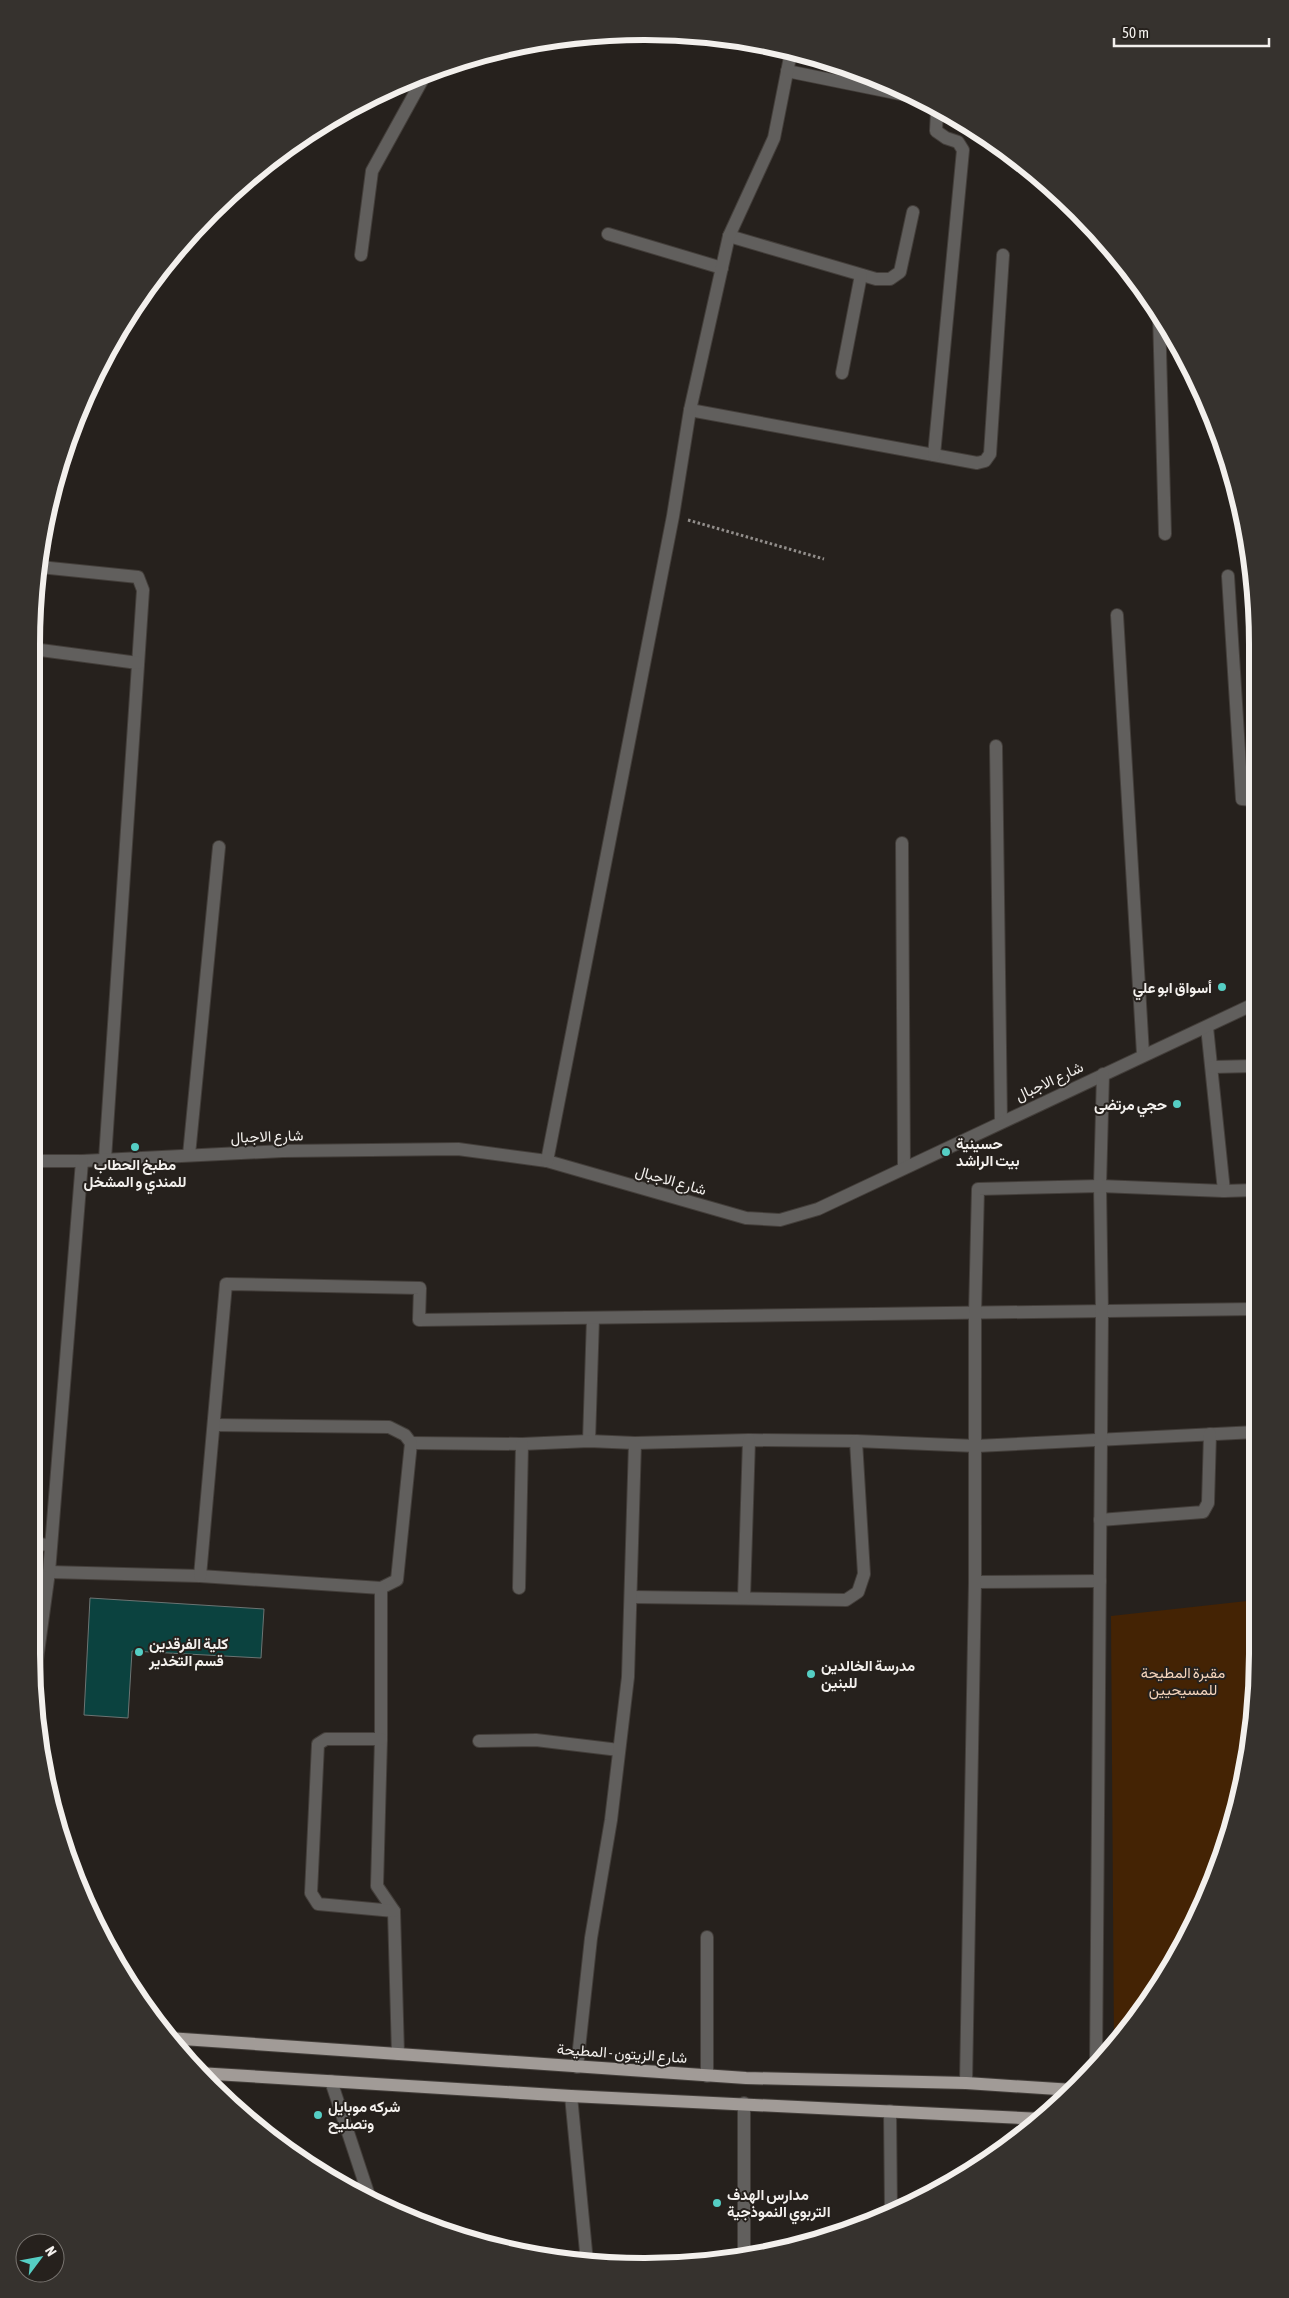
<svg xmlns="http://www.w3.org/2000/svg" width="1289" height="2298" font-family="'Asap Condensed',Vazirmatn,sans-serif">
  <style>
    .green { fill: #442304 }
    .building { fill: #0b423f; stroke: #6c7473 }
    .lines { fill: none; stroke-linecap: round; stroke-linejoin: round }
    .minor-casing { stroke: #433e3a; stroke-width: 14 }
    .major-casing { stroke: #433e3a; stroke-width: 14 }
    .path { stroke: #928e8b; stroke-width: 3; stroke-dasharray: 2.5 2.5; stroke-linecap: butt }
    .minor { stroke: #615f5d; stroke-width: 12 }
    .major { stroke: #a19b97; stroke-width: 12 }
    .poi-dot { fill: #55cec4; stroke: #26211d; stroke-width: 2 }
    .labels { text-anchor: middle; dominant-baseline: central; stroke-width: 4; stroke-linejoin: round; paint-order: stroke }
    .poi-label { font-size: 15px; font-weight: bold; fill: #f3f0ed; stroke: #26211d; text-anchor: start }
    .street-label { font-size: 15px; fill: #f3f0ed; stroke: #26211d }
    .park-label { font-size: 15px; fill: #f4d4bc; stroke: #26211d }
    .rim { fill: none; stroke: #f3f0ed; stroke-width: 6 }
  </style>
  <rect width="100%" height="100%" fill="#26211d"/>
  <path class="green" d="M1256 1600V1693L1225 1850 1175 1960 1114 2046 1111 1616Z"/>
  <path class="building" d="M90 1598 264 1609 261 1658 132 1651 128 1718 84 1715Z"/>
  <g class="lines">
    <g class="minor-casing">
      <g id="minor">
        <path d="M787 71 915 97"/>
        <path d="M608 234 722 268"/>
        <path d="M729 236 876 279H890L900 272 913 212"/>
        <path d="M361 255 372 171 425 75"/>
        <path d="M1159 314 1165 534"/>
        <path d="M842 373 861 275"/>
        <path d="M690 410 977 463 985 461 990 454 1003 255"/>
        <path d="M934 455 963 150 958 142 946 138 936 131 937 111 934 106"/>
        <path d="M40 567 138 577 143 590 105 1159"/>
        <path d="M1228 576 1242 799 1253 800"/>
        <path d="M1117 615 1143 1054"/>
        <path d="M33 649 138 663"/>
        <path d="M996 746 1001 1122"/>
        <path d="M902 843 904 1168"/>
        <path d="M1207 1027 1224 1191"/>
        <path d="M1212 1067 1254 1066"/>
        <path d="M189 1155 219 847"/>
        <path d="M35 1161H82L283 1151 458 1149 547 1161 746 1218 780 1220 818 1209 1254 1004"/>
        <path d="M547 1161 673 516 690 410 729 236 774 138 791 52"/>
        <path d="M589 1441 593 1318"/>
        <path d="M411 1443 522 1444 589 1441 635 1443 749 1440 856 1441 976 1446 1256 1432"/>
        <path d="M1100 1520 1203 1512 1208 1503 1210 1434"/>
        <path d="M36 1544 50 1545"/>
        <path d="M49 1572 200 1576 381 1588 397 1580 411 1443 405 1435 389 1427 214 1425"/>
        <path d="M200 1576 226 1284 420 1288 419 1320 1255 1309"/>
        <path d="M975 1582 1100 1581"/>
        <path d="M381 1588V1739L377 1886 394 1911 398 2054"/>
        <path d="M519 1588 522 1444"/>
        <path d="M632 1597 846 1600 858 1592 864 1574 856 1441"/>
        <path d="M744 1598 749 1440"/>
        <path d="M36 1667 49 1572 82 1161"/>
        <path d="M381 1739H326L318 1744 311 1893 318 1904 394 1911"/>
        <path d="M479 1741 536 1740 619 1750"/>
        <path d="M577 2067 591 1938 611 1820 628 1677 635 1443"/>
        <path d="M1096 2067 1102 1313 1100 1186 1103 1074"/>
        <path d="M707 2076V1937"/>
        <path d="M331 2081 371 2202"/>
        <path d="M966 2083 975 1582V1314L978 1189 1100 1186 1224 1191 1255 1190"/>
        <path d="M571 2096 587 2262"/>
        <path d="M890 2111 891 2214"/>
        <path d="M744 2258V2103"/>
      </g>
    </g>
    <g class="major-casing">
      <g id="major">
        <path d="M168 2038 746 2078 966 2083 1073 2090"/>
        <path d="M198 2073 571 2096 1042 2119"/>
      </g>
    </g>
    <path class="path" d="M688 520 824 559"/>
    <use href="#minor" class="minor"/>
    <use href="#major" class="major"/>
  </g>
  <g class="poi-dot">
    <circle cx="1222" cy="987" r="5"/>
    <circle cx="1177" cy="1104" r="5"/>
    <circle cx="135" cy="1147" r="5"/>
    <circle cx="946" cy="1152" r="5"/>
    <circle cx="139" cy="1652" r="5"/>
    <circle cx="811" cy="1674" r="5"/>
    <circle cx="318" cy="2115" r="5"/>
    <circle cx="717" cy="2203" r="5"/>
  </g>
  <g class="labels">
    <g class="poi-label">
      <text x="1212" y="987" text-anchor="end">أسواق ابو علي</text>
      <text x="1167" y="1104" text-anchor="end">حجي مرتضى</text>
      <text x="956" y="1143">حسينية<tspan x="956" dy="17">بيت الراشد</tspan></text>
      <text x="135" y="1164" text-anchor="middle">مطبخ الحطاب<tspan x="135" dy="17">للمندي و المشخل</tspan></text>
      <text x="149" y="1643">كلية الفرقدين<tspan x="149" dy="17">قسم التخدير</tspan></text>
      <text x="821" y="1665">مدرسة الخالدين<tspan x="821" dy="17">للبنين</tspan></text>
      <text x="328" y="2106">شركه موبايل<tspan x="328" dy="17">وتصليح</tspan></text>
      <text x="727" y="2194">مدارس الهدف<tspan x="727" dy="17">التربوي النموذجية</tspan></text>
    </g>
    <g class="street-label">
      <text transform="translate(1049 1081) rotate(-25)">شارع الاجبال</text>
      <text transform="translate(267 1136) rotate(-2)">شارع الاجبال</text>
      <text transform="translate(671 1180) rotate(16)">شارع الاجبال</text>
      <text transform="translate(622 2053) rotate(4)">شارع الزيتون - المطيحة</text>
    </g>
    <g class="park-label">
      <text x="1183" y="1672">مقبرة المطيحة<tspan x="1183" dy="17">للمسيحيين</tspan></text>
    </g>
  </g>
  <path d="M0 0H1289V2298H0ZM644 40H645A604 604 0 0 1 1249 644V1654A604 604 0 0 1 645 2258H644A604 604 0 0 1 40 1654V644A604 604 0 0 1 644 40Z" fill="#36322e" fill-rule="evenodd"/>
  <path class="rim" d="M644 40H645A604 604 0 0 1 1249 644V1654A604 604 0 0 1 645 2258H644A604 604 0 0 1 40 1654V644A604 604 0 0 1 644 40Z"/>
  <g transform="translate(40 2258) rotate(58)"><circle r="24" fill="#26211d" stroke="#787470"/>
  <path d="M0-4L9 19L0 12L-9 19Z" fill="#55cec4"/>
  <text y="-8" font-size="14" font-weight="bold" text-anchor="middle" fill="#f3f0ed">N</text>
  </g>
  <path d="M1114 38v8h155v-8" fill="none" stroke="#f3f0ed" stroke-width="2.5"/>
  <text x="1122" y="38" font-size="15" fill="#f3f0ed" stroke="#26211d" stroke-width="4" paint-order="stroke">50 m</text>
</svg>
